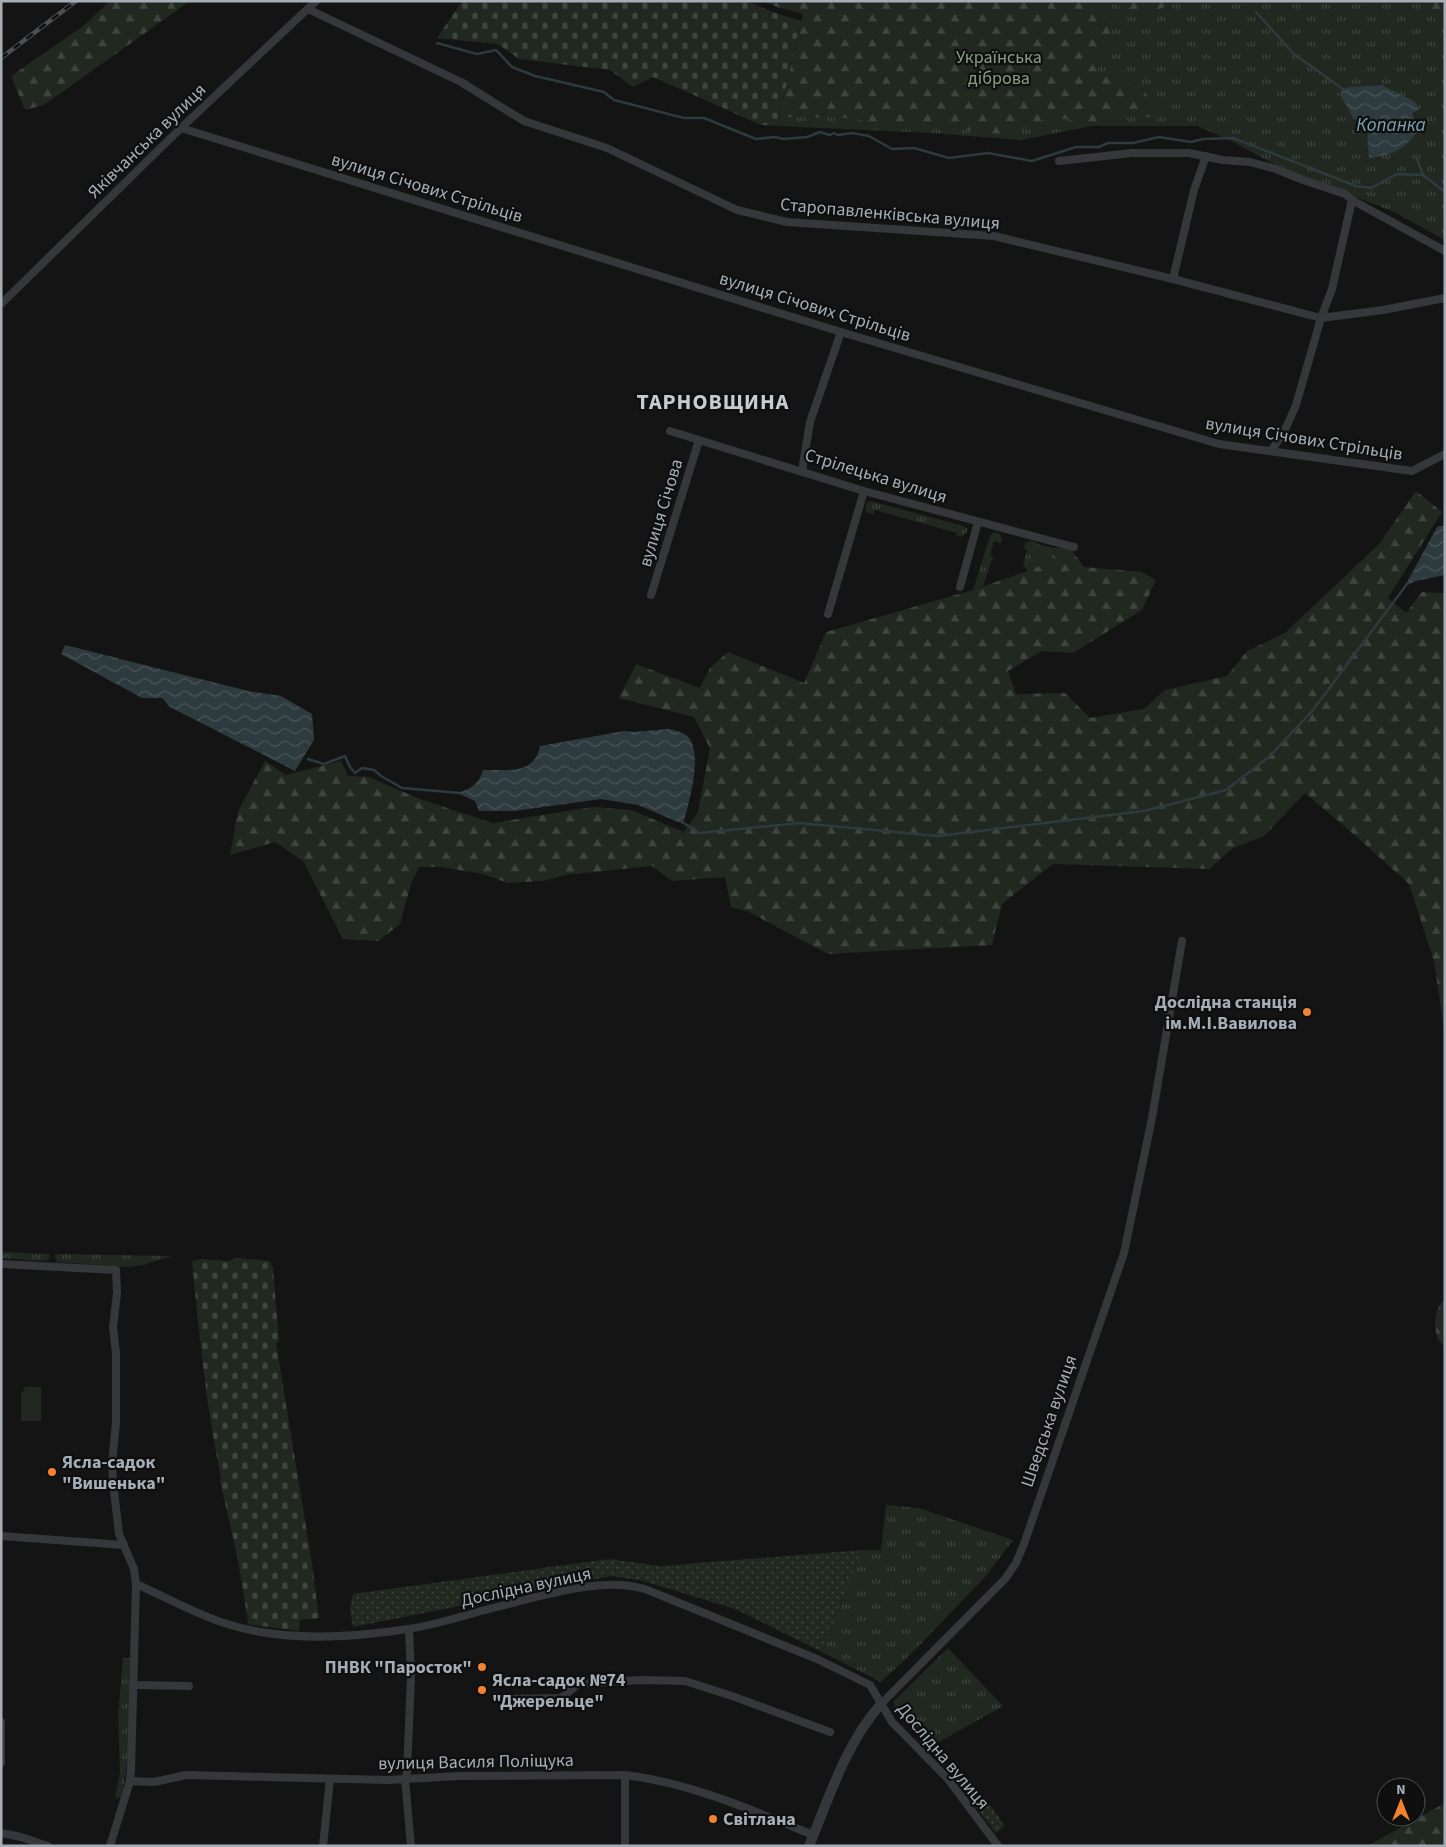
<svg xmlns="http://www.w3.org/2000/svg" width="1446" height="1847" font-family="'Source Sans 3',sans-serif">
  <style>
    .grass { fill: url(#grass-tufts) }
    .forest { fill: url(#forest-firs) }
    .cemetery { fill: url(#cemetery-stones) }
    .garden { fill: url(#garden-dots) }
    .pitch { fill: #202820 }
    .water { fill: url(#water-waves) }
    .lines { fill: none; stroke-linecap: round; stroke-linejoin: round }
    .stream { stroke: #2d3a3e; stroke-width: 2.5 }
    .minor { stroke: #35373a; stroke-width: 8 }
    .tertiary { stroke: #35373a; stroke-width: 10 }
    .rail-casing { stroke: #4c4f53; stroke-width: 4.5 }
    .rail { stroke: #0f0f10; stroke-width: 2.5; stroke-dasharray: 8; stroke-linecap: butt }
    .poi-dot { fill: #f3832e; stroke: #0f0f10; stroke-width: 2 }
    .labels { text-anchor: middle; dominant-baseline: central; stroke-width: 4.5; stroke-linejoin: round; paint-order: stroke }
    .park-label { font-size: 18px; fill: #82a17c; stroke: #0f0f10 }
    .street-label { font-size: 18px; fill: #a5aeb6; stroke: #0f0f10 }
    .poi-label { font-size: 18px; font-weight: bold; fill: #a5aeb6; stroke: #0f0f10; text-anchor: start }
    .water-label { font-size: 19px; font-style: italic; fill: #7ba5b1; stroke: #0f0f10 }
    .district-label { font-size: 22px; font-weight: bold; letter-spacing: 1px; fill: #c6ccd2; stroke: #0f0f10 }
  </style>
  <defs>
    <pattern id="grass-tufts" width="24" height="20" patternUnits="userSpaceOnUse" patternTransform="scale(1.25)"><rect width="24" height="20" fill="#202820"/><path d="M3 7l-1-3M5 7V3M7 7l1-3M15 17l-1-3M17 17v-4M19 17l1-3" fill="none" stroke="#3d453e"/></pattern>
    <pattern id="forest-firs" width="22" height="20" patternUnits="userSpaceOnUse" patternTransform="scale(1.25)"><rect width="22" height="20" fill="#202820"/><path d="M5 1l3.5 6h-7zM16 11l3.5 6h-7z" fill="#3d453e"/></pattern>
    <pattern id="cemetery-stones" width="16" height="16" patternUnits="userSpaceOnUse" patternTransform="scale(1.25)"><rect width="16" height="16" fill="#202820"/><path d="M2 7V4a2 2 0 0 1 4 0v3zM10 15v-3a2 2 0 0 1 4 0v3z" fill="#3d453e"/></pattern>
    <pattern id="garden-dots" width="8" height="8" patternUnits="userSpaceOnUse" patternTransform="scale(1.25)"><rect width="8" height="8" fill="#202820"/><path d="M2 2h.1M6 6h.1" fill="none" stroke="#3d453e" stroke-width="1.8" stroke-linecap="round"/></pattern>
    <pattern id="water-waves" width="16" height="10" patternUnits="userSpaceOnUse" patternTransform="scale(1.25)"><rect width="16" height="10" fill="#2d3a3e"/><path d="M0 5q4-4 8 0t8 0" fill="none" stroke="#485458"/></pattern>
  </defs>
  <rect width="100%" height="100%" fill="#141415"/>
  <g class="grass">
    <path d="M783 1H1445V240L1392 211 1285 170 1231 141 1198 126H1091L1021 140 931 133 777 126 808 12Z"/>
    <path d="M870 501 964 526 967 528V532L961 537 956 535 957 533 875 510 873 515 867 512 865 509 867 503Z"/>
    <path d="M993 533 1000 534 1002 539 1001 543 994 541 990 556 993 557 983 586 973 590 990 536Z"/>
    <path d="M1032 541 1036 542 1039 545 1055 548 1052 561 1028 571 1023 565 1027 550 1024 549 1025 543Z"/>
    <path d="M1 1252 50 1254 49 1260 40 1261 1 1258Z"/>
    <path d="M55 1254 172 1256 143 1265 129 1267 56 1262Z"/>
    <path d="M886 1505 919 1508 1013 1540 986 1576 913 1652 881 1682 822 1652 862 1550H881Z"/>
    <path d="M948 1648 1003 1706 930 1747 897 1711 893 1702Z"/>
    <path d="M123 1658H130C128 1705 133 1752 121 1798L117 1797 116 1799 115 1798 120 1772 118 1716Z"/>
  </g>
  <g class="forest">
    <path d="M110 1H190L44 105 25 110 11 76 82 27Z"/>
    <path d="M764 1H1090C1106 14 1109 25 1113 44L1097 57 1098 72 1143 88 1159 119 1122 113 1099 125 1054 117 1009 134 920 125 883 126 854 118 779 117 803 14 777 7Z"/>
    <path d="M1110 1H1165V6C1141 22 1133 14 1110 1Z"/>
    <path d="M1417 1H1445V28Z"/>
    <path d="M1416 491 1442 512 1388 598 1406 613 1422 592 1445 593V1035L1434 961 1409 884 1350 831 1305 793 1264 836 1233 848 1209 869 1053 864 1002 904 992 945 828 954 749 912 731 907 725 877 672 881 652 866 565 875 543 881 508 883 483 874 441 867H419L411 884 400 924 378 941 343 939 303 861 275 842 230 855 238 811 265 761 286 775 341 761 348 776 369 777 420 799 492 823 593 807 631 810 684 832 698 812 710 748 694 717 619 698 636 664 700 688 710 668 728 652 804 683 826 632 973 590 1027 571 1052 561 1055 548 1074 547 1073 552 1084 567 1142 572 1156 580 1142 610 1073 653 1042 651 1008 671 1016 694 1065 693 1090 718 1144 709 1165 690 1227 676 1247 651 1285 633 1379 544Z"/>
    <path d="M1445 1299V1346L1438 1340C1434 1325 1433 1309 1445 1299Z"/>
    <path d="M1445 1803V1846H1367Z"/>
  </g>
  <g class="cemetery">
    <path d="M462 1H746L778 14 801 21 777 126 761 125 653 77 633 87 610 70 519 59 498 44 437 38Z"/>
    <path d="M237 1258 270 1261 273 1268 279 1342 276 1343 311 1557 319 1618 300 1620 299 1631 247 1624 248 1621 237 1555 220 1481 221 1478C206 1406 199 1333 192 1261L203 1259 228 1261Z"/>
  </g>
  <g class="garden">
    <path d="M862 1550 822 1652 735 1609 644 1581 611 1576 353 1627 350 1609 353 1594 609 1559 660 1566Z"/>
    <path d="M968 1778 988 1802 1005 1826 996 1833 959 1786Z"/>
  </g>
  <path class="pitch" d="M25 1387H41V1421H21V1392L24 1391Z"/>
  <g class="water">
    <path d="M1382 85 1415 102 1419 110 1412 113 1418 130C1407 149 1390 156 1369 158L1367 128 1363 121 1353 119 1350 111 1341 97 1342 89C1355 85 1369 87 1382 85Z"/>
    <path d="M1445 525V575L1416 581 1405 586 1437 527Z"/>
    <path d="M65 645 248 691 281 696 312 714 314 740 295 771 170 707 162 698H142L61 654Z"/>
    <path d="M669 729C677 731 685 732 690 739 702 760 689 802 683 824L638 805 601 799 514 811H479L475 801 457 793C471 789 479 784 483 770 507 769 534 776 540 746L624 731 633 732Z"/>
  </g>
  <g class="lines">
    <g class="stream">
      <path d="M1256 12 1293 53 1344 90"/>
      <path d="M437 43 477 54 496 50 512 67 535 76 604 92 614 100 684 118H704L756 139 775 137 783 139 807 137 820 132 830 135 834 133 838 135 852 133 869 136 892 149 914 148 949 158 988 153 1032 161 1076 147H1099L1108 143H1133L1159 137 1191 142 1203 139 1233 138 1356 186 1371 188 1397 174 1423 175 1445 192"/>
      <path d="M1416 156 1423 175"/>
      <path d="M308 759 324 764 345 756 350 767 355 773 362 768 374 770 381 776 402 788 460 793"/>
      <path d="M682 822 699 833 799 823 938 836 1144 811 1226 790 1270 756 1313 710 1407 584"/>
    </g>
    <g class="minor">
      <path d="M308 9 461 82 524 121 607 148 737 210 787 222 994 236 1173 279 1321 318 1383 310 1445 298"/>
      <path d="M181 128 841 332 1219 444 1412 471 1445 454"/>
      <path d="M1059 161 1132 153H1189L1223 160 1250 162 1276 169 1303 180 1345 194 1352 200 1445 251"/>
      <path d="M1173 279 1194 190 1206 156"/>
      <path d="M1 304 181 128 316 1"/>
      <path d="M670 431 864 491 1074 547"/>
      <path d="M1271 451 1284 432 1296 405 1321 318 1332 289 1352 200"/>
      <path d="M802 471 810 422 841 332"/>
      <path d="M960 587 978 522"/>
      <path d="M651 595 699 440"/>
      <path d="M828 614 864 491"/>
      <path d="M1 1264 116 1270 117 1293 113 1327 116 1353V1423L112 1463 113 1482 119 1534 134 1569 136 1584C166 1597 195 1614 227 1624 284 1642 349 1638 408 1629 434 1625 460 1617 485 1610 523 1601 569 1586 608 1585 620 1584 633 1586 645 1589L817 1659 870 1685 892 1722 948 1779 998 1846"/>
      <path d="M1 1536 124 1545"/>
      <path d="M409 1629 411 1677 407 1772 405 1779 411 1846"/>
      <path d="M133 1685 189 1686"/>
      <path d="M507 1699 560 1698 564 1696 578 1684 641 1680 685 1681 732 1696 830 1732"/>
      <path d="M881 1704 1005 1579 1016 1563 1024 1544 1124 1253 1152 1118 1182 941"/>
      <path d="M1 1722V1763"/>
      <path d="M130 1781 154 1782 186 1775 388 1780 459 1776 625 1775C691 1783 752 1810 813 1835"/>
      <path d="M1 1833 21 1837 48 1846"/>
      <path d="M110 1846 130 1781 131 1771 136 1584"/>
      <path d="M323 1846 330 1779"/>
      <path d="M625 1846V1775"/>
    </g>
    <path class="tertiary" d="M809 1846C829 1798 846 1743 881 1704"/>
    <g class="rail-casing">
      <path id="rail" d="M1 58 76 1"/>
    </g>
    <use href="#rail" class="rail"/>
  </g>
  <g class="poi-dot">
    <circle cx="1307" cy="1012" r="5"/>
    <circle cx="52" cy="1472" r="5"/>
    <circle cx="482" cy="1667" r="5"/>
    <circle cx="482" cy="1690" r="5"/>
    <circle cx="713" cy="1819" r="5"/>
  </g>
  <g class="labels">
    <g class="park-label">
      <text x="999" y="57">Українська<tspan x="999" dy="21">діброва</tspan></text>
    </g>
    <g class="street-label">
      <text transform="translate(147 141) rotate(-44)">Яківчанська вулиця</text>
      <text transform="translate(427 188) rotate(17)">вулиця Січових Стрільців</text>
      <text transform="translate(890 214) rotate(5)">Старопавленківська вулиця</text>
      <text transform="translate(815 307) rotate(17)">вулиця Січових Стрільців</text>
      <text transform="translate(1304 439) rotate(9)">вулиця Січових Стрільців</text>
      <text transform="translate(876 476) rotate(17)">Стрілецька вулиця</text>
      <text transform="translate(661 513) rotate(-73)">вулиця Січова</text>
      <text transform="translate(1049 1421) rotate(-71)">Шведська вулиця</text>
      <text transform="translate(526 1587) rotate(-12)">Дослідна вулиця</text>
      <text transform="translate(943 1756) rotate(50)">Дослідна вулиця</text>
      <text transform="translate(476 1762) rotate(-1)">вулиця Василя Поліщука</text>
    </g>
    <g class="poi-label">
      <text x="1297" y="1002" text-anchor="end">Дослідна станція<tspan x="1297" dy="21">ім.М.І.Вавилова</tspan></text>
      <text x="62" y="1462">Ясла-садок<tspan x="62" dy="21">"Вишенька"</tspan></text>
      <text x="472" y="1667" text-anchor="end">ПНВК "Паросток"</text>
      <text x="492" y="1680">Ясла-садок №74<tspan x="492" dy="21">"Джерельце"</tspan></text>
      <text x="723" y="1819">Світлана</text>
    </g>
    <g class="water-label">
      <text x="1391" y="125">Копанка</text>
    </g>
    <g class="district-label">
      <text x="713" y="402">ТАРНОВЩИНА</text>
    </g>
  </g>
  <rect width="1446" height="1847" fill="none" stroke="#a5aeb6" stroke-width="5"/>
  <g transform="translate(1401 1802)"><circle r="24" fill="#0f0f10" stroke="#4b4f52"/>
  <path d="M0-4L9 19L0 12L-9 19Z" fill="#f3832e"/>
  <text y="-8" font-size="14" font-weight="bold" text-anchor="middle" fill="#a5aeb6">N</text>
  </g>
</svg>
